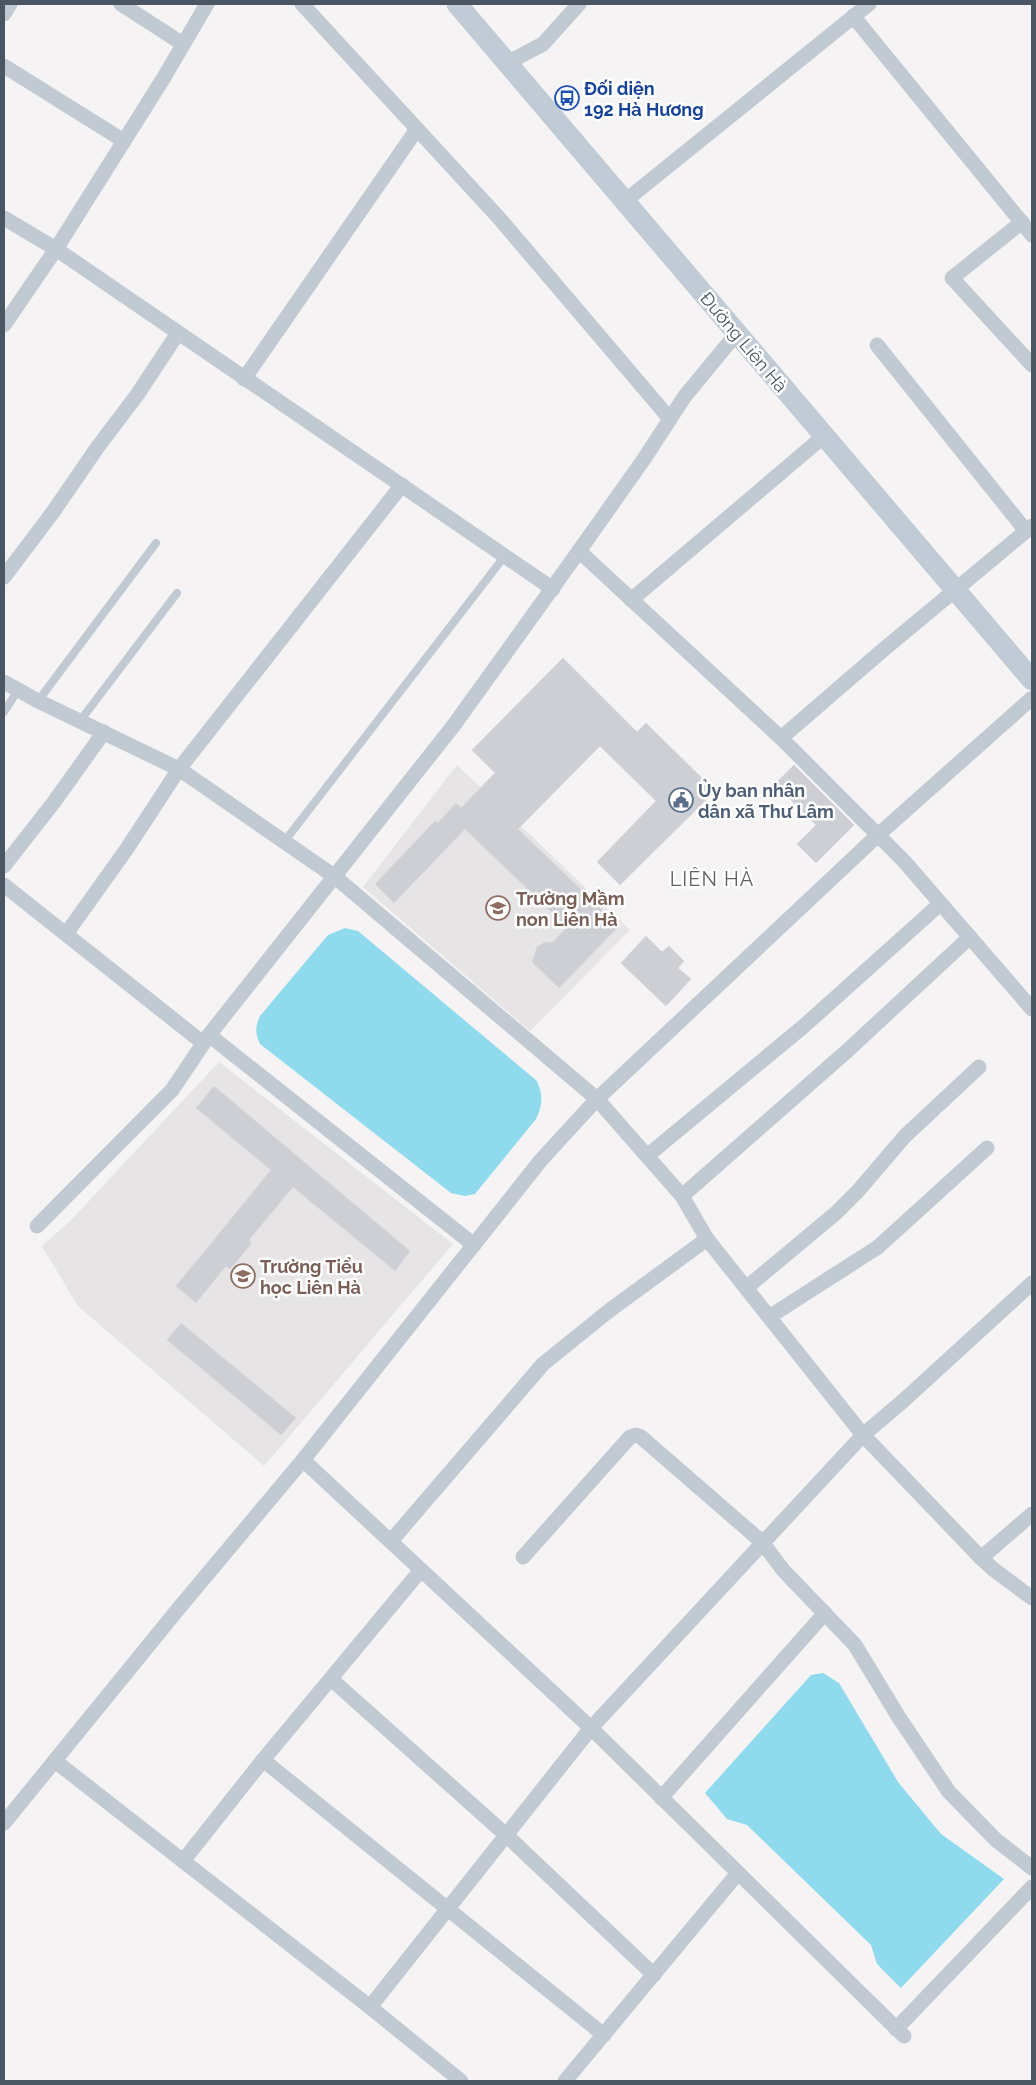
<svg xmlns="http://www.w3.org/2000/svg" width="1036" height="2085" font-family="Raleway,sans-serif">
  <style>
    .education { fill: #e6e4e5 }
    .water { fill: #90daee }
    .building { fill: #cdcfd5; stroke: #d7d9de }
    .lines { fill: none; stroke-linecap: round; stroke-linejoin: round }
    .lane { stroke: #c1cad2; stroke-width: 8 }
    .street { stroke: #c1cad2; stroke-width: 15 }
    .secondary { stroke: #c1cbd6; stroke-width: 21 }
    .labels { text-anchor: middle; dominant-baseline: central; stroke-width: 5; stroke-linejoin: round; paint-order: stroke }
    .transit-label { font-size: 18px; font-weight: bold; fill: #164399; stroke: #fff; text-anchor: start }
    .street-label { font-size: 18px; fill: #4a5661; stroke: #fff }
    .service-label { font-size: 18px; font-weight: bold; fill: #4e5e75; stroke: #fff; text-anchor: start }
    .education-label { font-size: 18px; font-weight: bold; fill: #785e54; stroke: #fff; text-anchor: start }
    .quarter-label { font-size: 20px; letter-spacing: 1px; fill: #5f6368; stroke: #fff }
  </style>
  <rect width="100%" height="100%" fill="#f5f3f3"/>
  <g class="education">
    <path d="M457 765 630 930 530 1031 363 887Z"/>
    <path d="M219 1062 453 1244 264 1466 78 1306 42 1246 71 1220Z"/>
  </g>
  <g class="water">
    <path d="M345 928 358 931 537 1081C543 1096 543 1104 536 1119L475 1194 465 1196 451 1193 260 1044C255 1033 255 1027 260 1016L328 935Z"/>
    <path d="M823 1673 839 1683 898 1782 941 1834 1004 1879 901 1988 877 1964 871 1945 747 1825 727 1819 705 1793 811 1675Z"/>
  </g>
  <g class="building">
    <path d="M563 658 637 732 646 723 715 791 620 885 597 862 656 801 600 746 518 829 619 926 559 988 532 962 537 947 545 942 552 943 567 927 465 829 394 903 375 884 435 821 438 823 456 803 461 808 495 773 472 750Z"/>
    <path d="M794 765 854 825 816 863 797 844 816 825 775 784Z"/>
    <path d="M646 936 662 952 669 946 684 961 678 968 691 979 666 1006 621 963Z"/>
    <path d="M214 1086 410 1251 395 1271 293 1187 249 1240 252 1243 230 1269 226 1266 196 1303 176 1286 271 1170 196 1108Z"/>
    <path d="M181 1323 296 1418 281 1435 167 1340Z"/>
  </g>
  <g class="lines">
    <g class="lane">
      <path d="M38 701 156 543"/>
      <path d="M4 712 18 690"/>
      <path d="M80 721 177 593"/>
      <path d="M284 842 504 557"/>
    </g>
    <g class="street">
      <path d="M121 4 183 44"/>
      <path d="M302 4 499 218 670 419"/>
      <path d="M4 14 10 4"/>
      <path d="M853 16 1032 235"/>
      <path d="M507 63 543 44 579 4"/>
      <path d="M4 66 124 141"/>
      <path d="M625 201 869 4"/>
      <path d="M4 218 56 249 553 589"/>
      <path d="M1022 222 952 278 1032 365"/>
      <path d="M4 325 56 249 163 79 207 4"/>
      <path d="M877 345 1026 531"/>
      <path d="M244 379 417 129"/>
      <path d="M579 551 781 738 903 860 1032 1009"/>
      <path d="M4 577 53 512 97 448 137 395 178 333"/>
      <path d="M631 600 824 436"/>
      <path d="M4 682 38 701 179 769 334 876 597 1099 682 1196 707 1239 863 1435 981 1558 993 1569 1032 1598"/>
      <path d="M781 738 883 650 1032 526"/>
      <path d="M4 866 54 802 104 732"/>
      <path d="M4 885 203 1043"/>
      <path d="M66 934 126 850 179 769 402 485"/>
      <path d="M209 1035 474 1245"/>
      <path d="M647 1156 804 1026 940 904"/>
      <path d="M682 1196 847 1051 970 937"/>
      <path d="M37 1226 172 1090 209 1035 454 725 579 551 644 459 685 396 737 333"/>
      <path d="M746 1288 836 1213 858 1191 905 1136 979 1067"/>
      <path d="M769 1317 878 1247 987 1148"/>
      <path d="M303 1460 591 1728 904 2036"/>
      <path d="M391 1541 543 1364 610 1310 707 1239"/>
      <path d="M523 1557 630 1437 636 1435 641 1437 762 1542 783 1570 855 1645 898 1716 949 1792 996 1840 1032 1868"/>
      <path d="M981 1558 1032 1514"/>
      <path d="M331 1679 506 1835 654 1975"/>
      <path d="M263 1760 604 2035"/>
      <path d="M55 1761 370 2007 461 2081"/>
      <path d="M661 1798 825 1613"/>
      <path d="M4 1823 179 1608 303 1460 541 1160 597 1099 878 835 1032 698"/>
      <path d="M183 1861 263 1760 421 1570"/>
      <path d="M370 2007 591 1728 863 1435 903 1401 1032 1283"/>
      <path d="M896 2029 1032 1887"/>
      <path d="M565 2081 738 1873"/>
    </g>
    <path class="secondary" d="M457 4 1032 680"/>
  </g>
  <defs>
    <g id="bus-ring" transform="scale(1.25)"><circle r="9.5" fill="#fff" stroke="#1a4fb4" stroke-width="1.5"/><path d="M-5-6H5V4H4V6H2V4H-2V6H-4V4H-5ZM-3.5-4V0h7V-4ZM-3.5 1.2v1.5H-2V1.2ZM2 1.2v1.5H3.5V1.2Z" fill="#1a4fb4"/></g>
    <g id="civic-ring" transform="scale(1.25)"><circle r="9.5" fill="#fff" stroke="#5c6f8a" stroke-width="1.5"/><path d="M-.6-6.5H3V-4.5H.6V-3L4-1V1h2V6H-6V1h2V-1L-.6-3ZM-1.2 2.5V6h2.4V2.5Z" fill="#5c6f8a"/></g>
    <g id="school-ring" transform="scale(1.25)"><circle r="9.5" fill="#fff" stroke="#8d6e63" stroke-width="1.5"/><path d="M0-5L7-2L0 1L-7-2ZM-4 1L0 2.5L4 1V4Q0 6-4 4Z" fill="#8d6e63"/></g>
  </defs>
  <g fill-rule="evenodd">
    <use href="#bus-ring" x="567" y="98"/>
    <use href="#civic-ring" x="681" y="800"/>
    <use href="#school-ring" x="498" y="908"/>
    <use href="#school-ring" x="243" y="1276"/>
  </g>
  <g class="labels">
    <g class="transit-label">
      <text x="584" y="88">Đối diện<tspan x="584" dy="21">192 Hà Hương</tspan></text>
    </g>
    <g class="street-label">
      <text transform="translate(744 342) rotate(50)">Đường Liên Hà</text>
    </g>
    <g class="service-label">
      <text x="698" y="790">Ủy ban nhân<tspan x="698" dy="21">dân xã Thư Lâm</tspan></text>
    </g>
    <g class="education-label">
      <text x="516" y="898">Trường Mầm<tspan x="516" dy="21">non Liên Hà</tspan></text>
      <text x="260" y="1266">Trường Tiểu<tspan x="260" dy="21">học Liên Hà</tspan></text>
    </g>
    <g class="quarter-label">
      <text x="712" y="879">LIÊN HÀ</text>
    </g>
  </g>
  <rect width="1036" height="2085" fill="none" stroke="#4a5661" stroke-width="10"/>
</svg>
